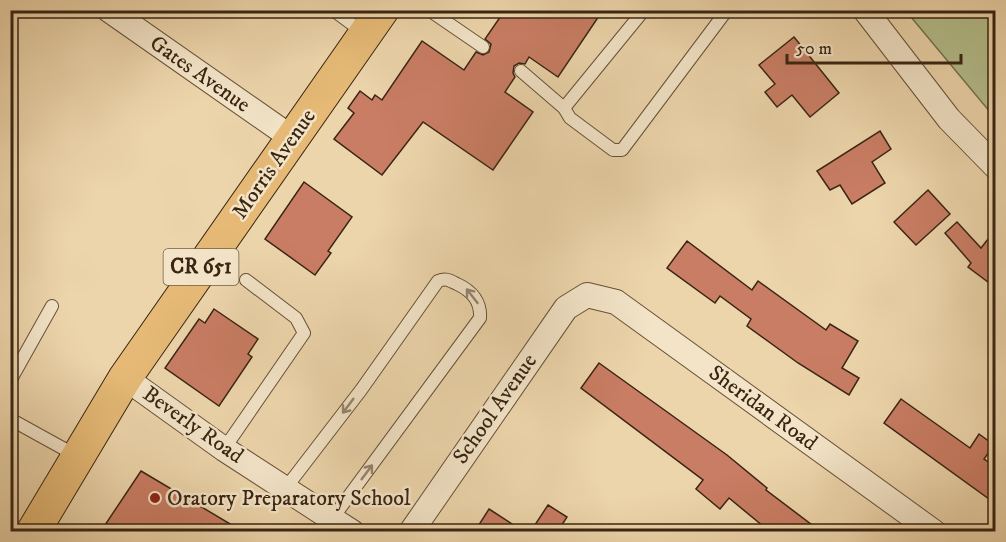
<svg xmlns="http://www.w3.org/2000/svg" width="1006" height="542" font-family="'IM FELL DW Pica',serif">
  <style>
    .green { fill: #b4be8c; stroke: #767250; stroke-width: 1.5 }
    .building { fill: #c97d64; stroke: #392513; stroke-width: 1.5 }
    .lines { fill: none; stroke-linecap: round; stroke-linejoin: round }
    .service-casing { stroke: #665139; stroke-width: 14 }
    .minor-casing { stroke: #665139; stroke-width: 26 }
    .primary-casing { stroke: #392513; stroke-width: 35 }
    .service { stroke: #f3e4c8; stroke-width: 12 }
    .minor { stroke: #f3e4c8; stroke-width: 24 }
    .primary { stroke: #e6ba76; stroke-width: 33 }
    .oneway { stroke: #96846e }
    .poi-dot { fill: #8f2418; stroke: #f3e4c8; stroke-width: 2 }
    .labels { text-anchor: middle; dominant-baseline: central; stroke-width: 5; stroke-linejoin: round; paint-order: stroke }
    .shield { fill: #f3e4c8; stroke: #715e49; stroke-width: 1.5 }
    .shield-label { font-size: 21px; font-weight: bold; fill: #392513 }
    .street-label { font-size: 22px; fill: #392513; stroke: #f3e4c8 }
    .poi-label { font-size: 22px; fill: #392513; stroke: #f3e4c8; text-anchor: start }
  </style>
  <rect width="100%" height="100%" fill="#edd5ab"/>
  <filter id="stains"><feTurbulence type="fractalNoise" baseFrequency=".00333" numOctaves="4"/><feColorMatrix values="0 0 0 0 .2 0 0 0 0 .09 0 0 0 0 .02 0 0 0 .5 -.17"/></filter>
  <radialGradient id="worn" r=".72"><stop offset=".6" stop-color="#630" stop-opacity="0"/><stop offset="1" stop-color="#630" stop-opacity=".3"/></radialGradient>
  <path class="green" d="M906 11H995V118Z"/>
  <g class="building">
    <path d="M505 10H603L558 77 529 57 525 64 519 63 514 66 513 73 515 77 505 92 533 112 493 170 423 122 382 175 334 139 354 113 348 108 360 91 372 100 375 95 382 100 422 41 464 70 476 52 483 55 489 52 491 44 485 39Z"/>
    <path d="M794 37 839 93 810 117 792 95 777 107 765 92 775 84 759 65Z"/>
    <path d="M880 131 891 149 872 162 885 183 852 204 840 185 830 190 817 171Z"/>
    <path d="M304 182 352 217 328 251 331 253 315 275 265 239Z"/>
    <path d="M928 190 950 214 916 245 894 222Z"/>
    <path d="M957 222 981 248 996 229V288L968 267 971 263 945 233Z"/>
    <path d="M687 241 752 290 758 281 826 330 830 324 858 341 842 368 859 378 849 395 798 363 747 326 751 319 720 296 715 303 667 268Z"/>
    <path d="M214 309 258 339 248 354 252 357 219 406 165 368 199 319 205 323Z"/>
    <path d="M599 363 727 455 767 488 766 490 820 531H769L729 498 720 509 696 489 703 480 581 388Z"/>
    <path d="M901 399 970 448 979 434 994 445 984 459 996 467V504L884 423Z"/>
    <path d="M141 471 242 531H101Z"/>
    <path d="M548 505 567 517 558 531H531Z"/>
    <path d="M489 509 523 531H475Z"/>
  </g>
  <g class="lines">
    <g class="service-casing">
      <g id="service">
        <path d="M333 10 364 33"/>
        <path d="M429 10 483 47"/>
        <path d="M521 71 564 108 570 118 613 150H622L727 10"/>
        <path d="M564 108 644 10"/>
        <path d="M10 381 52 306"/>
        <path d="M10 419 77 456"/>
        <path d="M224 449 304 333 296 318 246 280"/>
        <path d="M285 489 361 390 438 281C446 278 449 280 457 284 472 291 481 301 480 318L332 519"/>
      </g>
    </g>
    <g class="minor-casing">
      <g id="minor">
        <path d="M109 10 292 138"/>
        <path d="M865 10 949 119 996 167"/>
        <path d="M125 378 224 449 352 532"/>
        <path d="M411 532 566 308 587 295 616 302 934 532"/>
      </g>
    </g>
    <g class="primary-casing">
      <path id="primary" d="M33 532 125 378 382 10"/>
    </g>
    <use href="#service" class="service"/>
    <use href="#minor" class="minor"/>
    <use href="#primary" class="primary"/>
  </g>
  <defs><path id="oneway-shaft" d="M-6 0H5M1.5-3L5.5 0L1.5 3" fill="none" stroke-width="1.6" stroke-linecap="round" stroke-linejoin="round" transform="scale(1.5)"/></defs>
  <g class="oneway">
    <use href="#oneway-shaft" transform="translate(472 296) rotate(-128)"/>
    <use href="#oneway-shaft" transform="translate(348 406) rotate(127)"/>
    <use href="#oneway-shaft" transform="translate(367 472) rotate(-53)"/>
  </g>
  <circle class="poi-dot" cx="155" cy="498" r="6"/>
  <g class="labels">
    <rect class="shield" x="163.5" y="249" width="75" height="36" rx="4.5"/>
    <g class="shield-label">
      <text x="201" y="267">CR 651</text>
    </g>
    <g class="street-label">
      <text transform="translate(200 74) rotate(35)">Gates Avenue</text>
      <text transform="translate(274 164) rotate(-55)">Morris Avenue</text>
      <text transform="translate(763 408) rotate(36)">Sheridan Road</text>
      <text transform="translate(495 409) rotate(-55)">School Avenue</text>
      <text transform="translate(193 425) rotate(35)">Beverly Road</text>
    </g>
    <g class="poi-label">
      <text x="167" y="498">Oratory Preparatory School</text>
    </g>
  </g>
  <rect width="1006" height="542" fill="none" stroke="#edd5ab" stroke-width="36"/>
  <rect x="12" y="12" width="982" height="518" fill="none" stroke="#392513" stroke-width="3"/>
  <rect x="18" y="18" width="970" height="506" fill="none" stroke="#392513" stroke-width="1.5"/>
  <path d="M787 54v9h174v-9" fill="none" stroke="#392513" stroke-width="3"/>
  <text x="796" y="54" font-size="18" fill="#392513" stroke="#f3e4c8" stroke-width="4.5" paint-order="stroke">50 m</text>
  <rect width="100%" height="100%" filter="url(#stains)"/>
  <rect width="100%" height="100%" fill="url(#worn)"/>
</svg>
